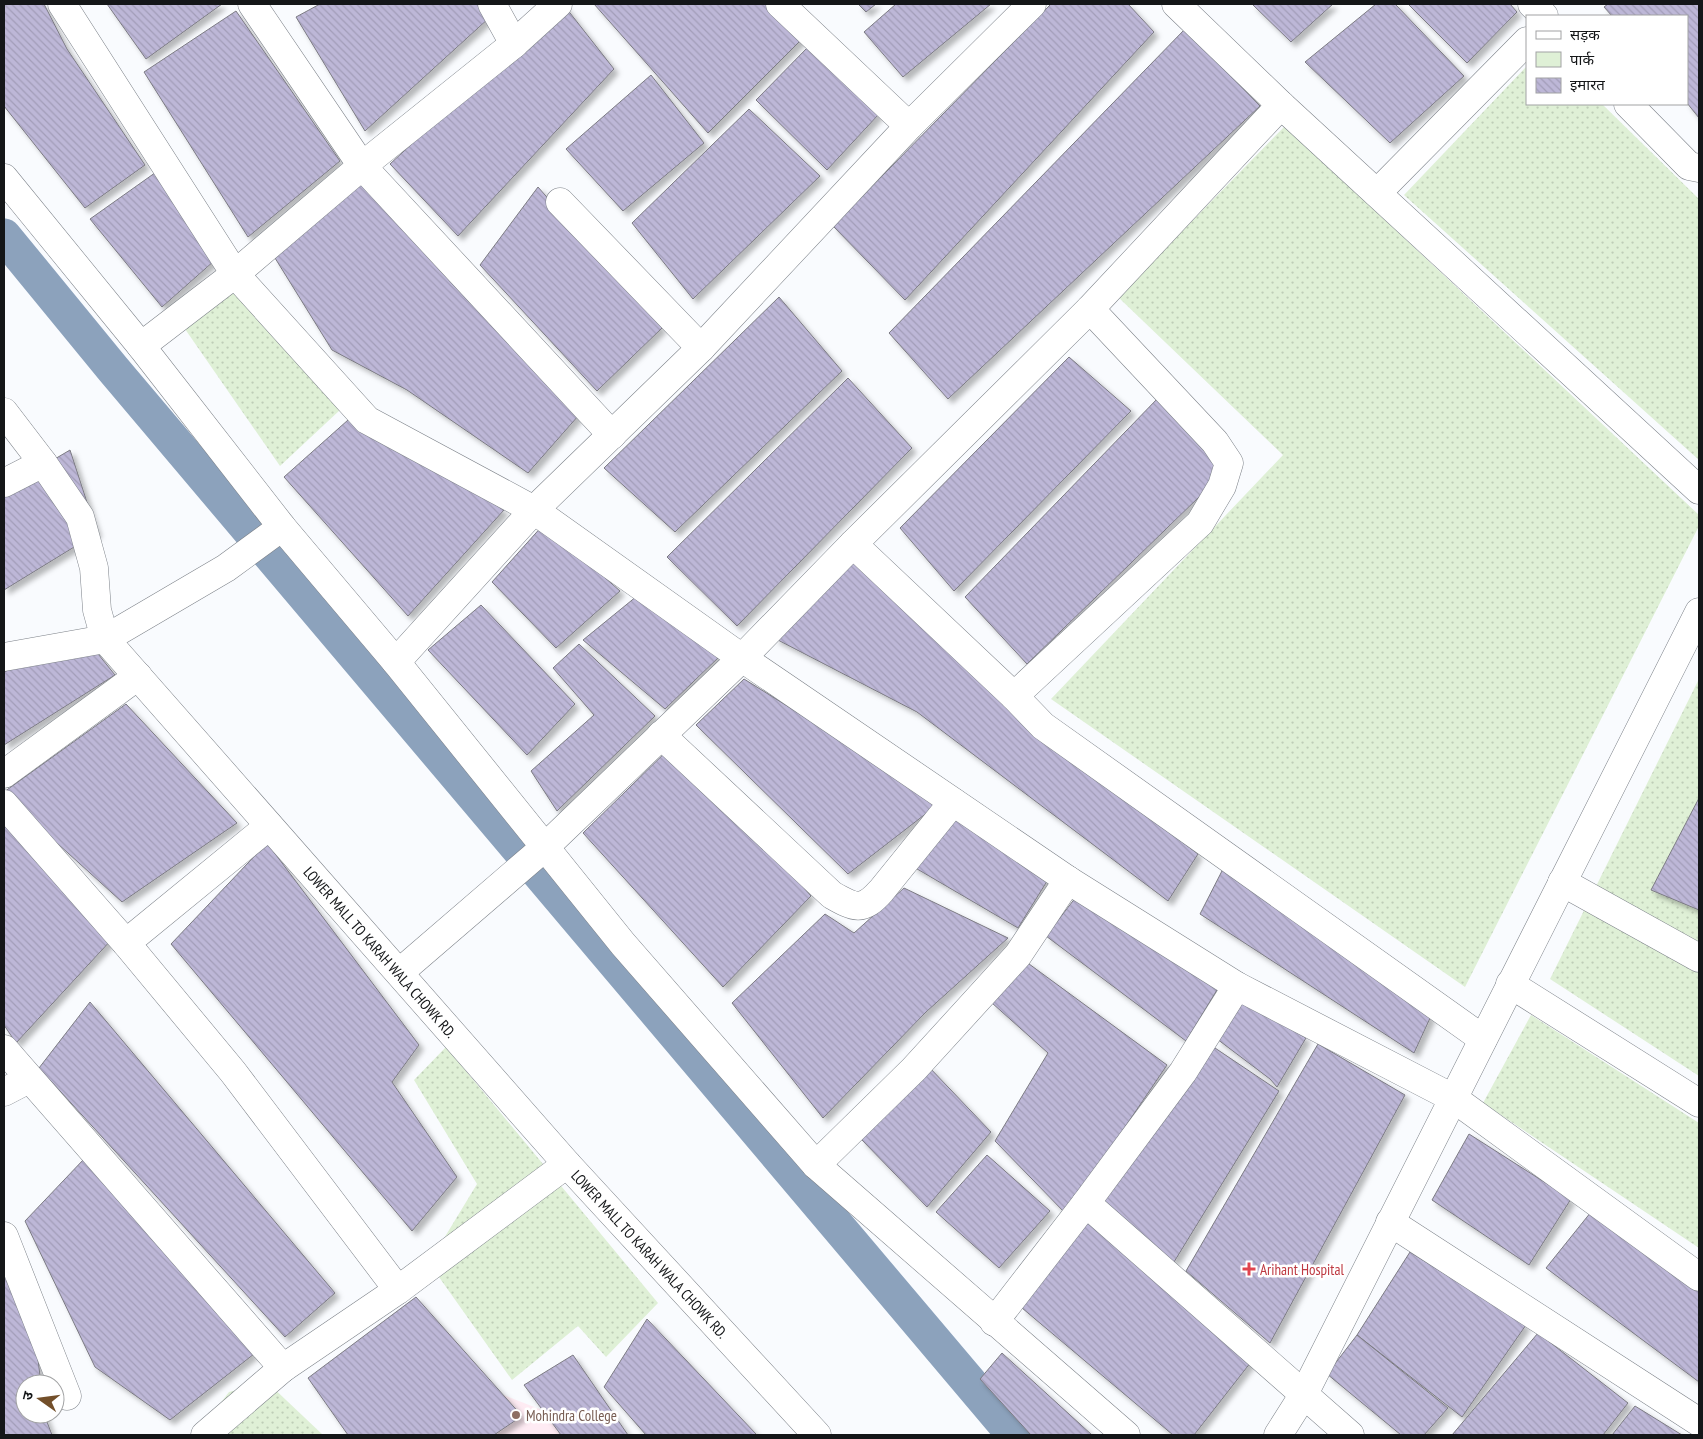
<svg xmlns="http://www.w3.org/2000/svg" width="1703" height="1439" font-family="'PT Sans Narrow','Noto Sans Devanagari',sans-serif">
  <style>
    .education { fill: #feebf3 }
    .green { fill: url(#green-dots) }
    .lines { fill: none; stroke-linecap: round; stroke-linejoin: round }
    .canal { stroke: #8ca2bc; stroke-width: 35 }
    .building { fill: url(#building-back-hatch); stroke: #7c7b83; filter: url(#shadow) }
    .minor-casing { stroke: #7d8289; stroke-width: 29 }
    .minor { stroke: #fff; stroke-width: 28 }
    .health-dot { fill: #e0444e; stroke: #fff; stroke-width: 2 }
    .education-dot { fill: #8d6e63; stroke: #fff; stroke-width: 2 }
    .labels { text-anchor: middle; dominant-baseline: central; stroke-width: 5; stroke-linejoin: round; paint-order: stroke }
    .street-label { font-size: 15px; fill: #141618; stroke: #fff }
    .health-label { font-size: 15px; fill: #be3a42; stroke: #fff; text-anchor: start }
    .education-label { font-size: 15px; fill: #785e54; stroke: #fff; text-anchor: start }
  </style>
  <defs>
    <pattern id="green-dots" width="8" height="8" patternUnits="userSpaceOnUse" patternTransform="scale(1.25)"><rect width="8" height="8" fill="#dff0d6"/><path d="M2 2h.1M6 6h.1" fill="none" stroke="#becdb7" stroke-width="1.8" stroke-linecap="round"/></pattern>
    <pattern id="building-back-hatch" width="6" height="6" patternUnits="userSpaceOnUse" patternTransform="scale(1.25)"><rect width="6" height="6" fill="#bdb7d7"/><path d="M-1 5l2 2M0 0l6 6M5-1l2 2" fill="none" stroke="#a29db8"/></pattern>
    <filter id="shadow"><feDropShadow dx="4.5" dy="4.5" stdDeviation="2.5" flood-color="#0004"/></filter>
  </defs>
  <rect width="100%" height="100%" fill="#f9fbfe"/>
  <path class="education" d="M501 1394 606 1435H458Z"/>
  <g class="green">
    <path d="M1527 66V104H1602L1699 199V460L1404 195Z"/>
    <path d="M1285 126 1699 515V526L1465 987 1051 699 1283 455 1118 297Z"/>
    <path d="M235 289 340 410 280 466 185 329Z"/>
    <path d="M1699 679V1076L1550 979Z"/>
    <path d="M1531 1015 1699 1123V1248L1483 1103Z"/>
    <path d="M446 1047 658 1303 606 1357 578 1326 512 1380 429 1263 477 1184 414 1080Z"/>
    <path d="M267 1382 323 1435H196L229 1392Z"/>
  </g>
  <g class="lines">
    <path class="canal" d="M4 236 113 369 1014 1435"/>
  </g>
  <g class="building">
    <path d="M4 4H44L67 49 145 165 85 208 4 106Z"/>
    <path d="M107 4H222L146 59Z"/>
    <path d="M320 4H480L489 18 365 131 296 17Z"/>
    <path d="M563 4 614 69 458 236 390 164Z"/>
    <path d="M594 4H769L804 37 708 133Z"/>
    <path d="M858 4H876L866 12Z"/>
    <path d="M896 4H991L903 77 864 32Z"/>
    <path d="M1051 4H1128L1154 32 905 300 833 226Z"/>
    <path d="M1252 4H1333L1291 42Z"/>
    <path d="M1376 4H1395L1464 76 1390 143 1305 62Z"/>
    <path d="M1408 4H1510L1517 12 1467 63Z"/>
    <path d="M1608 4H1699V118L1687 103V16H1612L1604 7Z"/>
    <path d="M236 11 340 161 248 237 144 72Z"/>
    <path d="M1185 29 1260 106 948 399 889 333Z"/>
    <path d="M809 46 879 114 827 170 756 100Z"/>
    <path d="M651 75 704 143 623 211 566 149Z"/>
    <path d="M749 109 820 176 693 299 632 223Z"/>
    <path d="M159 170 214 261 162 307 90 219Z"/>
    <path d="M360 182 458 290 579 415 528 473 407 390 332 350 275 258Z"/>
    <path d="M538 187 662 328 597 391 480 265Z"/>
    <path d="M779 297 842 371 675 532 604 468Z"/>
    <path d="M1069 357 1131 411 954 591 900 528Z"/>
    <path d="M848 378 912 448 737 626 667 557Z"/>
    <path d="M1159 397 1234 463 1027 664 965 597Z"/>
    <path d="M348 420 422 459 504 510 408 616 284 477Z"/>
    <path d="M70 450 97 533 4 590V489Z"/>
    <path d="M544 524 620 591 556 648 492 582Z"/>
    <path d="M867 548 1021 719 1198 854 1168 901 917 712 774 638Z"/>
    <path d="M637 596 720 656 665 709 583 640Z"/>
    <path d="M481 605 575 704 527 755 428 650Z"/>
    <path d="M82 634 115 675 4 745V672Z"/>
    <path d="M579 644 655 716 557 811 531 771 594 715 553 668Z"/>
    <path d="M744 679 941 802 848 874 696 725Z"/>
    <path d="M126 704 237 823 122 902 4 795V792Z"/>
    <path d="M675 743 811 896 723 987 583 833Z"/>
    <path d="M1699 798V910L1651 890Z"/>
    <path d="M4 814 125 925 16 1043 4 1025Z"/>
    <path d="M956 818 1049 878 1018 928 912 866Z"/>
    <path d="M267 843 419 1045 392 1082 457 1177 412 1231 171 944Z"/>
    <path d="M1224 867 1431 1016 1414 1053 1200 914Z"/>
    <path d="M904 888 1008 938 926 1012 823 1118 732 1003 825 914 854 933Z"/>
    <path d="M1079 893 1220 985 1186 1041 1046 936Z"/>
    <path d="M1025 961 1167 1065 1066 1214 995 1141 1048 1053 992 1003Z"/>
    <path d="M1243 1001 1306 1038 1277 1087 1270 1079 1217 1039Z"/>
    <path d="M90 1002 335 1293 285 1337 39 1068Z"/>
    <path d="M1318 1044 1405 1095 1270 1343 1186 1271Z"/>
    <path d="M1212 1046 1279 1091 1174 1262 1102 1204Z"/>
    <path d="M928 1066 991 1132 927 1207 861 1139Z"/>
    <path d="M1469 1134 1571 1199 1529 1265 1432 1200Z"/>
    <path d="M987 1155 1050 1211 999 1268 936 1212Z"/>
    <path d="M84 1159 254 1354 170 1420 95 1367 25 1221Z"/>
    <path d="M1591 1212 1699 1287V1382L1546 1268Z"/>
    <path d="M1089 1218 1251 1362 1194 1435H1173L1022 1308Z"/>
    <path d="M4 1227 29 1286 41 1384H25V1414H44L52 1435H4Z"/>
    <path d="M1410 1252 1526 1325 1462 1417 1357 1335Z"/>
    <path d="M416 1297 522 1416 494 1435H348L308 1378Z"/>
    <path d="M647 1319 757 1435H646L604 1387Z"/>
    <path d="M1538 1333 1628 1403 1603 1435H1452Z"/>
    <path d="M1357 1335 1448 1408 1424 1435H1401L1327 1374Z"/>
    <path d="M1002 1353 1092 1435H1031L980 1379Z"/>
    <path d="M573 1355 628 1435H561L524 1385Z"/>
    <path d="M1635 1406 1682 1435H1612Z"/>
  </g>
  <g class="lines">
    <g class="minor-casing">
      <g id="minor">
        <path d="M62 4 235 274 367 420 534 510 742 658 1068 880 1237 986 1453 1098 1699 1277"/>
        <path d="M252 4 362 166 612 435"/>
        <path d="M492 4 514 44"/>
        <path d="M780 4 909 126"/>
        <path d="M1176 4 1281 105 1699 490"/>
        <path d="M1532 4 1544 16"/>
        <path d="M1628 104 1689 166 1699 168"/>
        <path d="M4 178 141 346 282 527 396 662 623 944 816 1165 1126 1435"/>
        <path d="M1377 193 1527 41"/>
        <path d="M560 202 701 348"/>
        <path d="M1090 309 1215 442 1229 463 1222 486 1200 523 1014 696 1043 726 1483 1039"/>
        <path d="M141 346 235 274 362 166 514 44 558 4"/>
        <path d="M4 412 43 463"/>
        <path id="s1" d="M4 483 43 463 80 517 94 568 97 610 105 639 567 1164 817 1435"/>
        <path d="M853 544 1014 696"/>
        <path d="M4 657 105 639 226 568 282 527"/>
        <path d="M396 662 534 510 701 348 909 126 1032 4"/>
        <path d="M661 735 832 895C855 908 862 912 881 891L953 802"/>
        <path d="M4 774 138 676"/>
        <path d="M4 804 126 943"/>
        <path d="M269 826 126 943 233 1072 398 1290"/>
        <path d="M1562 882 1699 958"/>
        <path d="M400 972 544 848 742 658 853 544 1090 309 1281 105"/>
        <path d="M1510 984 1699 1103"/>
        <path d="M4 1049 283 1368"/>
        <path d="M4 1092 29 1079"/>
        <path d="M816 1165 914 1069 1018 955 1068 880"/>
        <path d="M1086 1203 1350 1435"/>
        <path d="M1390 1222 1699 1422"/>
        <path d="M4 1236 67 1396"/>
        <path d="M994 1322 1086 1203 1183 1072 1237 986"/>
        <path d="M205 1435 283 1368 398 1290 567 1164"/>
        <path d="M1278 1435 1304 1394 1699 612"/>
      </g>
    </g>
    <use href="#minor" class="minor"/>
  </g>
  <path class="health-dot" d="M1246.5 1261.5h5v5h5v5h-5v5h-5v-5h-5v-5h5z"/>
  <circle class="education-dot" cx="516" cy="1415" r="5"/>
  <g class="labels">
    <g class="street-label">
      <text stroke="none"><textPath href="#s1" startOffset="651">LOWER MALL TO KARAH WALA CHOWK RD.</textPath></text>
      <text stroke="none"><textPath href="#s1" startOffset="1056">LOWER MALL TO KARAH WALA CHOWK RD.</textPath></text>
    </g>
    <g class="health-label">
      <text x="1260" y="1269">Arihant Hospital</text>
    </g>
    <g class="education-label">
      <text x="526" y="1415">Mohindra College</text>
    </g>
  </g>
  <rect width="1703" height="1439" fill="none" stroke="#141618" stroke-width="10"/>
  <rect x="1526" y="15" width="162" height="90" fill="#ffffff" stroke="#a1a2a3"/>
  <rect x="1536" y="31" width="25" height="8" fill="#ffffff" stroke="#a1a2a3"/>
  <text x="1570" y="40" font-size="15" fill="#141618">सड़क</text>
  <rect x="1536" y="52" width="25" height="15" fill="#dff0d6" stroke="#a1a2a3"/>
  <text x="1570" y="65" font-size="15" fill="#141618">पार्क</text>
  <rect x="1536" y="78" width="25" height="15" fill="url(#building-back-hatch)" stroke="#a1a2a3"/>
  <text x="1570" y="90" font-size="15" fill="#141618">इमारत</text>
  <g transform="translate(40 1399) rotate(284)"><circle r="24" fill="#ffffff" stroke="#a1a2a3"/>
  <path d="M0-4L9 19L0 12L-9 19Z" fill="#734f2a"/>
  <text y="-8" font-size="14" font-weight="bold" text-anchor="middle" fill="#141618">उ</text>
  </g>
</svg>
